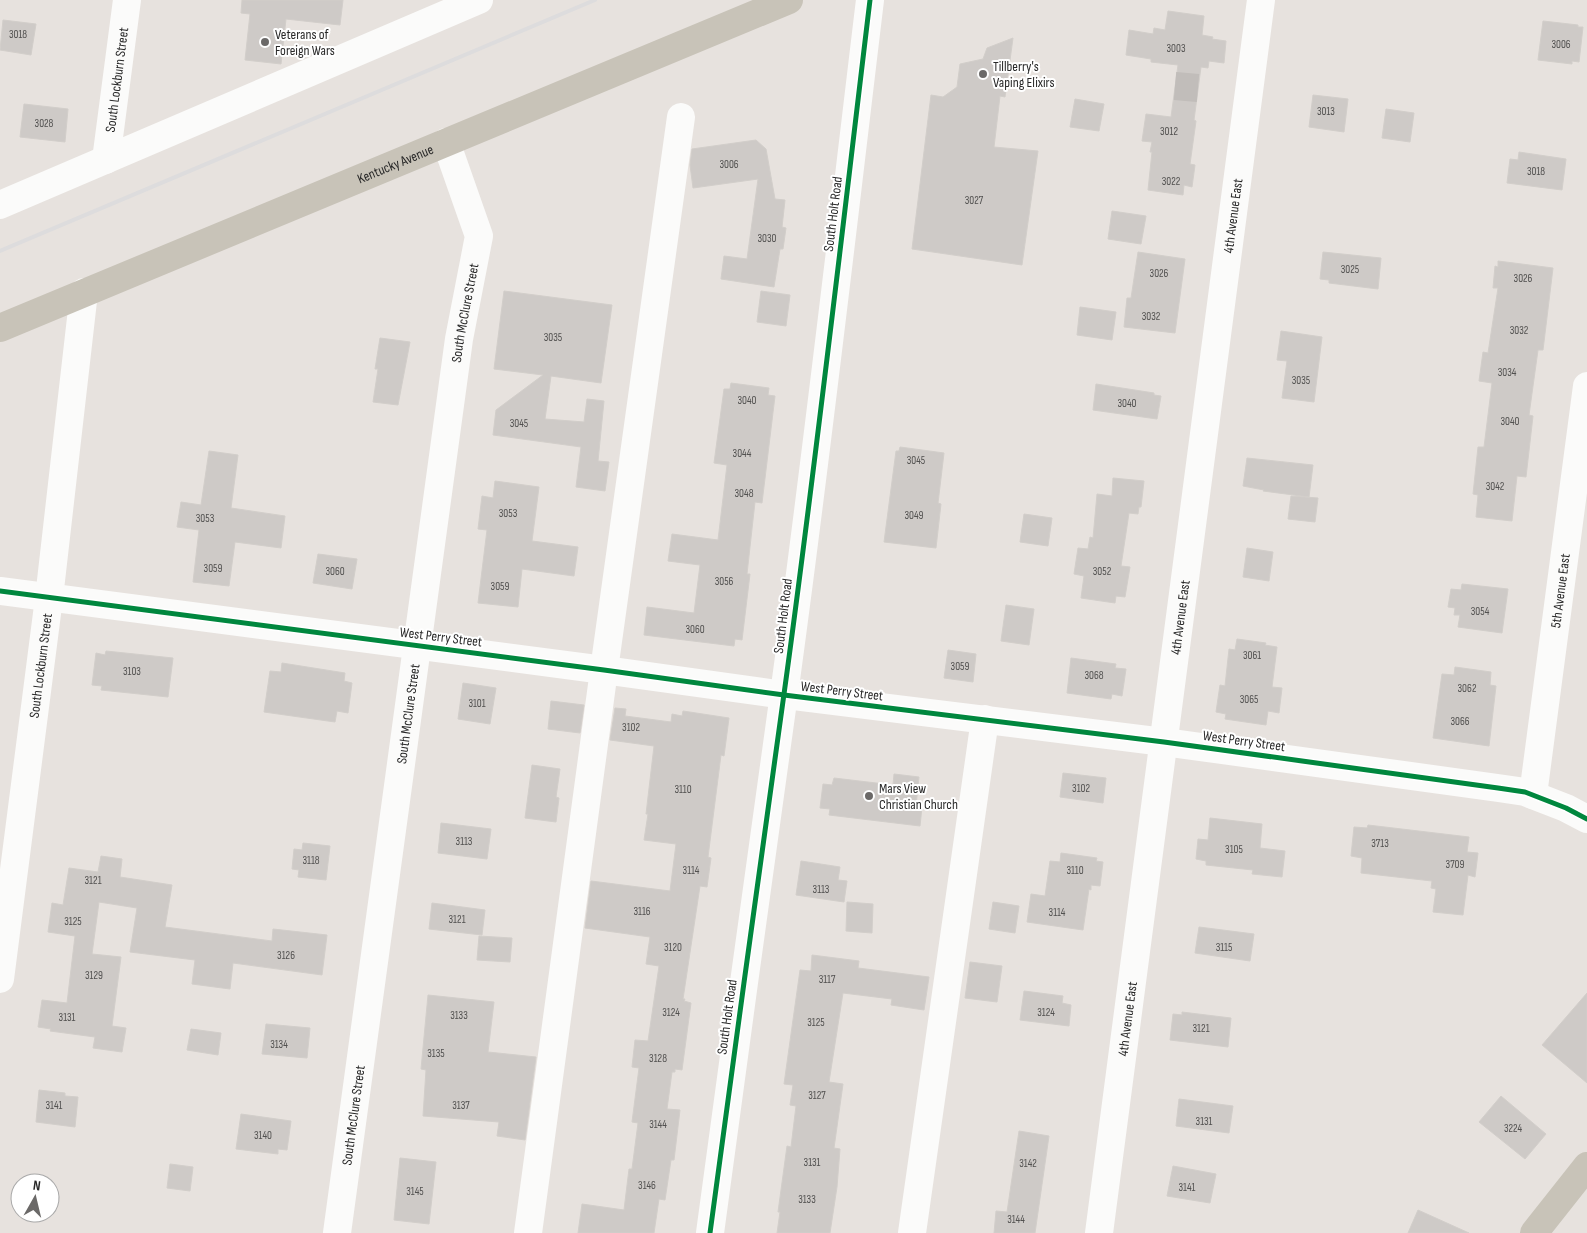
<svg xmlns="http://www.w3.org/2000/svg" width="1587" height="1233" font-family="'Sofia Sans Condensed',sans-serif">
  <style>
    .building { fill: #cecac7; stroke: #d2ceca }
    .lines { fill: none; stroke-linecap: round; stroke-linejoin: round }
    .minor-tunnel { stroke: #c1bdba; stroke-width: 28; stroke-dasharray: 28 14; stroke-linecap: butt }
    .minor { stroke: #fbfbfa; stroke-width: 28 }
    .major { stroke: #c8c3b8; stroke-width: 28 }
    .rail { stroke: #dddcdd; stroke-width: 4 }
    .cycleway-casing { stroke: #fff; stroke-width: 8 }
    .cycleway { stroke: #00873e; stroke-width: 5 }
    .poi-dot { fill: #6b6968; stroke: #fff; stroke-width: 2 }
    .labels { text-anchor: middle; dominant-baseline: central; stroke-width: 4; stroke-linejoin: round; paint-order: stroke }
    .number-label { font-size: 11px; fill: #525150 }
    .poi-label { font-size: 14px; fill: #282828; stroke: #fff; text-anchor: start }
    .street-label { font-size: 14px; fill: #282828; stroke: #fff }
  </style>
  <rect width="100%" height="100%" fill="#e7e2de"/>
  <g class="building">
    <path d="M242 0H343L340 25 286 19 281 64 245 60 250 14 241 13Z"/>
    <path d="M1168 11 1204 16 1202 35 1213 37 1212 39 1226 41 1224 63 1209 61 1208 68 1201 67 1194 120 1196 121 1190 164 1195 165 1192 187 1184 185 1183 195 1148 190 1152 152H1150L1152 142 1142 141 1146 114 1171 117 1178 65 1151 62V59L1126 55 1129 30 1153 34 1154 28 1165 30Z"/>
    <path d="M3 20 36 24 31 55 0 50Z"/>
    <path d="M1543 21 1578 25V27H1583L1579 62 1572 61V64L1538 60Z"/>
    <path d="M1013 38 1005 97 1000 96 994 147 1038 151 1022 265 912 249 931 95 943 97 957 87 960 64 983 59 987 48Z"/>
    <path d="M1313 95 1348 99 1344 132 1309 127Z"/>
    <path d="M1075 99 1104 104 1099 131 1070 127Z"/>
    <path d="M24 104 68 109 65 142 20 137Z"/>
    <path d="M1386 109 1414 113 1410 142 1382 138Z"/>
    <path d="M756 140 766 149 775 199 785 200 782 227 786 228 783 249H780L774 287 721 279 724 256 747 259 758 179 693 188 690 165 692 149Z"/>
    <path d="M1519 152 1566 159 1562 190 1507 183 1510 159 1518 160Z"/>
    <path d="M1112 211 1146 216 1141 244 1108 239Z"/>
    <path d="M1138 252 1185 259 1175 333 1124 327 1127 298H1131Z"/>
    <path d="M1323 252 1381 258 1378 289 1329 283V280L1320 279Z"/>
    <path d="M1498 261 1553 268 1543 350H1538L1529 415 1533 416 1526 477 1517 476 1512 521 1476 517 1478 495 1473 494 1478 447H1484L1492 383 1479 381 1483 352 1488 353 1498 288H1493L1495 266 1498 267Z"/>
    <path d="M504 291 612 305 601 383 551 376 545 419 584 422 587 399 604 401 598 461 609 462 605 491 576 487 581 447 493 435 496 410 543 375 494 369Z"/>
    <path d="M761 291 790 295 786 326 757 322Z"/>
    <path d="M1080 307 1116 312 1112 340 1077 335Z"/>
    <path d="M1281 331 1322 337 1314 402 1282 398 1287 361 1277 360Z"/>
    <path d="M380 338 410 342 398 405 373 402 378 369H375Z"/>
    <path d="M731 383 769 388 768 395 775 396 762 503 755 502 747 574H750L742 640 735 639 734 646 644 635 647 607 694 613 700 565 668 561 672 534 718 540 727 465 714 463 724 389H730Z"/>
    <path d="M1096 384 1154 393V395L1161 396 1157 419 1093 410Z"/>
    <path d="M900 447 944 453 938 503 941 504 936 548 884 542 896 451H899Z"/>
    <path d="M209 451 238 455 231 508 285 516 281 548 235 542 229 586 193 582 199 530 177 527 181 502 201 505Z"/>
    <path d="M1247 458 1313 465 1309 497 1263 491 1264 490 1243 486Z"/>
    <path d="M1113 478 1144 481 1141 507H1139L1138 514 1129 513 1121 566 1130 567 1125 597 1116 596 1115 603 1081 598 1084 576 1074 574 1078 548 1088 549 1090 537 1093 538 1097 494 1112 496Z"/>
    <path d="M495 481 539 487 532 541 578 547 574 576 522 569 518 607 478 603 487 530 478 529 482 496 493 498Z"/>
    <path d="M1291 496 1318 498 1315 522 1288 519Z"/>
    <path d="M1024 514 1052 518 1048 546 1020 542Z"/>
    <path d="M1247 548 1273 552 1269 581 1243 577Z"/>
    <path d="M318 554 357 559 352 589 313 583Z"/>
    <path d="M1462 584 1508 589 1502 633 1458 627 1460 615H1454L1455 608 1448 607 1451 589 1461 590Z"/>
    <path d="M1006 605 1034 609 1029 645 1001 641Z"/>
    <path d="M1237 639 1266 643 1265 645 1277 647 1272 687 1282 688 1279 713 1268 711 1266 725 1225 719 1226 714 1216 712 1220 685 1225 686 1229 649 1235 650Z"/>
    <path d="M948 650 976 654 973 682 944 678Z"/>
    <path d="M106 651 173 658 168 697 101 690 102 686 92 685 96 653 105 655Z"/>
    <path d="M1071 658 1116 664 1115 668 1126 669 1122 696 1112 694 1111 699 1067 693Z"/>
    <path d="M282 663 345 673 344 681 352 683 348 713 337 711 335 722 264 712 270 671 281 672Z"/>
    <path d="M1455 667 1491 672 1490 685 1496 686 1489 746 1433 738 1442 674 1454 675Z"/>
    <path d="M463 683 496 688 490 724 458 719Z"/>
    <path d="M551 701 584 705 580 733 548 729Z"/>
    <path d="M615 708 626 709 625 716 671 722 672 714 682 716 683 711 729 718 724 756 721 755 708 857 711 858 707 887 700 886 683 999H685L684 1001 691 1003 682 1070 675 1069V1072H672L667 1109 680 1110 674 1160H671L665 1200 659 1199 654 1233H578L582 1204 624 1210 629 1169H632L638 1123 632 1122 639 1068 632 1067 635 1040 648 1041 659 966 646 964 650 937 585 928 591 881 670 891 676 844 644 840 648 814H646L654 746 610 740Z"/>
    <path d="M532 765 560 769 556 797 559 798 556 822 525 818Z"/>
    <path d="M1063 773 1106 778 1103 803 1060 797Z"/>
    <path d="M894 774 919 777 916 806 922 807 920 826 829 815 830 809 820 808 823 784 832 785 834 778 893 785Z"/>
    <path d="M1210 818 1262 824 1260 848 1285 851 1282 877 1252 874 1253 870 1206 865V861L1196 859 1198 839 1208 840Z"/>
    <path d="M441 823 491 829 487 859 438 853Z"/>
    <path d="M1368 825 1469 837 1467 852 1478 853 1475 877 1468 875 1463 915 1433 912 1436 889 1431 888 1432 881 1361 873 1362 858 1351 856 1354 827 1367 828Z"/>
    <path d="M303 843 330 846 326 880 298 877 299 870 292 869 294 849 302 850Z"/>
    <path d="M1061 853 1097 858 1096 861 1103 862 1100 886 1091 885V890L1089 889 1083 930 1027 922 1031 894 1045 896 1050 861 1060 862Z"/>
    <path d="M101 856 122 859 120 877 172 885 165 927 272 941 273 929 327 935 322 975 233 963 230 989 192 984 195 960 130 952 137 908 99 902 92 954 121 957 112 1026 126 1028 122 1052 93 1048 95 1037 50 1031 51 1029 38 1027 42 1000 67 1003 75 936 48 932 52 903 63 905 69 868 98 872Z"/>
    <path d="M801 861 840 867 838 880 847 881 844 902 796 895Z"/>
    <path d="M847 902 873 904 872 933 846 931Z"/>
    <path d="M993 902 1019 906 1015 933 989 929Z"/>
    <path d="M432 903 485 910 482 935 429 929Z"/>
    <path d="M1199 927 1254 934 1250 961 1195 953Z"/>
    <path d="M479 936 512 938 510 962 477 960Z"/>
    <path d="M812 955 859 961 858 968 929 977 924 1010 891 1005 892 999 843 993 829 1082 843 1084 834 1148 840 1149 837 1187 830 1233H777L780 1212H778L787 1146 791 1147 796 1106 790 1105 793 1085 784 1084 800 970 811 971Z"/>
    <path d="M970 962 1002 966 997 1002 965 998Z"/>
    <path d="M1024 991 1063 996 1062 1003 1071 1005 1069 1026 1020 1020Z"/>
    <path d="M1587 993V1083L1542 1045Z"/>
    <path d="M428 995 494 1002 488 1052 536 1057 525 1140 497 1136 499 1122 423 1116 426 1070 421 1069Z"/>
    <path d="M1182 1012 1231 1018 1228 1047 1170 1040 1173 1014 1182 1015Z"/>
    <path d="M266 1024 310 1028 307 1058 262 1054Z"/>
    <path d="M191 1029 221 1033 218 1055 187 1050Z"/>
    <path d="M39 1090 65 1093V1096L78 1097 75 1127 36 1122Z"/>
    <path d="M1501 1096 1546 1134 1525 1159 1479 1122Z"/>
    <path d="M1179 1099 1233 1106 1229 1133 1176 1126Z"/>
    <path d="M241 1114 291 1121 287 1150 278 1149V1154L236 1149Z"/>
    <path d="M1019 1131 1049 1136 1035 1233H994L996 1211 1007 1212Z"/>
    <path d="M400 1158 436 1162 429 1224 394 1220Z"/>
    <path d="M170 1164 193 1167 190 1191 167 1188Z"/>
    <path d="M1173 1166 1216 1174 1210 1203 1167 1196Z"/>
    <path d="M1418 1210 1469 1233H1408Z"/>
  </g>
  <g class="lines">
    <path class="minor-tunnel" d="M1175 86 1198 88"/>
    <g class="minor">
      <path id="s1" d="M106 160 127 0"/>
      <path d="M0 205 479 0"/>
      <path d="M0 591 604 670 784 695 1164 742 1498 788 1525 792 1566 808 1587 819"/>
      <path id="s2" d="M1533 795 1587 386"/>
      <path id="s3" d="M0 979 49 598 84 292"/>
      <path id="s4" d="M337 1233 459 339 479 236 446 142"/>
      <path d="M528 1233 604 670 681 117"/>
      <path d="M710 1233C734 1053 759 874 784 694 816 463 842 232 870 0"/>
      <path d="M912 1233 985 719"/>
      <path id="s5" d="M1099 1233 1261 0"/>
    </g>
    <g class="major">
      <path id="s6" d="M0 328 789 0"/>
      <path d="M1534 1233 1587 1166"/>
    </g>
    <path class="rail" d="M0 251 595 0"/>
    <g class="cycleway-casing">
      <g id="cycleway">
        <path d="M0 591 604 670 784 695 1164 742 1498 788 1525 792 1566 808 1587 819"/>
        <path d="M710 1233C734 1053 759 874 784 694 816 463 842 232 870 0"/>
      </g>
    </g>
    <use href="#cycleway" class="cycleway"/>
  </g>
  <g class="poi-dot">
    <circle cx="265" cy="42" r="5"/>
    <circle cx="983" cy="74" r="5"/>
    <circle cx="869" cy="796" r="5"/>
  </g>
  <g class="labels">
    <g class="number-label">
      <text x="18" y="34">3018</text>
      <text x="1561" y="44">3006</text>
      <text x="1176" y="48">3003</text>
      <text x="1326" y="111">3013</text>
      <text x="44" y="123">3028</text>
      <text x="1169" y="131">3012</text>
      <text x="729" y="164">3006</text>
      <text x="1536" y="171">3018</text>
      <text x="1171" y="181">3022</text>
      <text x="974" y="200">3027</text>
      <text x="767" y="238">3030</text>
      <text x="1350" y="269">3025</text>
      <text x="1159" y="273">3026</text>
      <text x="1523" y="278">3026</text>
      <text x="1151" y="316">3032</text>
      <text x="1519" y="330">3032</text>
      <text x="553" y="337">3035</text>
      <text x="1507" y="372">3034</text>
      <text x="1301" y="380">3035</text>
      <text x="747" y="400">3040</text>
      <text x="1127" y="403">3040</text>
      <text x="1510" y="421">3040</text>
      <text x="519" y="423">3045</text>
      <text x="742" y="453">3044</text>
      <text x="916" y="460">3045</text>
      <text x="1495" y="486">3042</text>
      <text x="744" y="493">3048</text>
      <text x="508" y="513">3053</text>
      <text x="914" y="515">3049</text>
      <text x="205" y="518">3053</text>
      <text x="213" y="568">3059</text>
      <text x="335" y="571">3060</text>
      <text x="1102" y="571">3052</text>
      <text x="724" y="581">3056</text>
      <text x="500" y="586">3059</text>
      <text x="1480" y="611">3054</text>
      <text x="695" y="629">3060</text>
      <text x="1252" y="655">3061</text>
      <text x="960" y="666">3059</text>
      <text x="132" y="671">3103</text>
      <text x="1094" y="675">3068</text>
      <text x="1467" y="688">3062</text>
      <text x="1249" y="699">3065</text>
      <text x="477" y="703">3101</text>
      <text x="1460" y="721">3066</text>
      <text x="631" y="727">3102</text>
      <text x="1081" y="788">3102</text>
      <text x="683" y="789">3110</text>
      <text x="464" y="841">3113</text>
      <text x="1380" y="843">3713</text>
      <text x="1234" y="849">3105</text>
      <text x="311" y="860">3118</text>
      <text x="1455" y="864">3709</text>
      <text x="691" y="870">3114</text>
      <text x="1075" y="870">3110</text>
      <text x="93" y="880">3121</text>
      <text x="821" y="889">3113</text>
      <text x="642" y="911">3116</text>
      <text x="1057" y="912">3114</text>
      <text x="457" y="919">3121</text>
      <text x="73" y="921">3125</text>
      <text x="673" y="947">3120</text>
      <text x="1224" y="947">3115</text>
      <text x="286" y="955">3126</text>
      <text x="94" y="975">3129</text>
      <text x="827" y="979">3117</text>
      <text x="671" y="1012">3124</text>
      <text x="1046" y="1012">3124</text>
      <text x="459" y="1015">3133</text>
      <text x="67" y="1017">3131</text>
      <text x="816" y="1022">3125</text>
      <text x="1201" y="1028">3121</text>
      <text x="279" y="1044">3134</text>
      <text x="436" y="1053">3135</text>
      <text x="658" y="1058">3128</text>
      <text x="817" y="1095">3127</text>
      <text x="54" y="1105">3141</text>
      <text x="461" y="1105">3137</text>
      <text x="1204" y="1121">3131</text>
      <text x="658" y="1124">3144</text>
      <text x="1513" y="1128">3224</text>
      <text x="263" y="1135">3140</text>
      <text x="812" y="1162">3131</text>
      <text x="1028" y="1163">3142</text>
      <text x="647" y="1185">3146</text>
      <text x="1187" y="1187">3141</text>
      <text x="415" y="1191">3145</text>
      <text x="807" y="1199">3133</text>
      <text x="1016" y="1219">3144</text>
    </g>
    <g class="poi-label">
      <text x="275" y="34">Veterans of<tspan x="275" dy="16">Foreign Wars</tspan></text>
      <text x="993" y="66">Tillberry's<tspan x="993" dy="16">Vaping Elixirs</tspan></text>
      <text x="879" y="788">Mars View<tspan x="879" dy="16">Christian Church</tspan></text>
    </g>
    <g class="street-label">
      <text stroke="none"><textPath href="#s1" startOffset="81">South Lockburn Street</textPath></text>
      <text stroke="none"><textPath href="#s6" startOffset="428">Kentucky Avenue</textPath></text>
      <text transform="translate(833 214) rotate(-83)">South Holt Road</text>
      <text stroke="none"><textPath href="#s5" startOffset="1026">4th Avenue East</textPath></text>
      <text stroke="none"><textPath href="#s4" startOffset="929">South McClure Street</textPath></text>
      <text stroke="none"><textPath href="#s2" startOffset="206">5th Avenue East</textPath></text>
      <text transform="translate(783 616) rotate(-83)">South Holt Road</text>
      <text stroke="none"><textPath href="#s5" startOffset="621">4th Avenue East</textPath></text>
      <text transform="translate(441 637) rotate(7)">West Perry Street</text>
      <text stroke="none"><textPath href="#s3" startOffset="316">South Lockburn Street</textPath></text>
      <text transform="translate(842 691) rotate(7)">West Perry Street</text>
      <text stroke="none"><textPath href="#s4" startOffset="524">South McClure Street</textPath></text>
      <text transform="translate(1244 741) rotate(8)">West Perry Street</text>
      <text transform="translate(727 1017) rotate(-82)">South Holt Road</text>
      <text stroke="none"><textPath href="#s5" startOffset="216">4th Avenue East</textPath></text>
      <text stroke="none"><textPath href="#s4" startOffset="119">South McClure Street</textPath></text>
    </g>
  </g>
  <g transform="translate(35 1198) rotate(8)"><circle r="24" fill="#ffffff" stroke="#a9a9a9"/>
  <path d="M0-4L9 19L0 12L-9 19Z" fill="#6b6968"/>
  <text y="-8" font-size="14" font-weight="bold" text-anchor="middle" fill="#282828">N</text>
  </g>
</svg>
